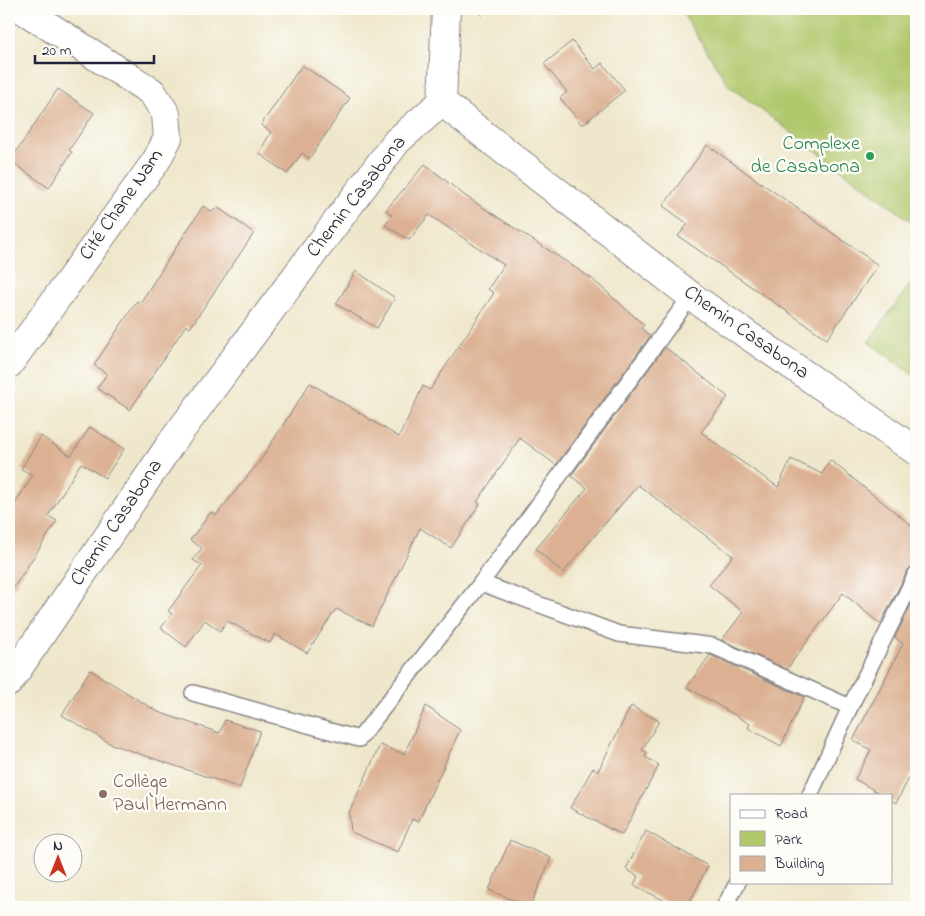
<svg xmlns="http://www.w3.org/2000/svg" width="925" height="916" font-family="'Indie Flower',sans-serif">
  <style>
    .green { fill: #b1c86d; stroke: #6a7554 }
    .building { fill: #dcb193 }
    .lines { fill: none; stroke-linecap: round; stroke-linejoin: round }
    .lane-casing { stroke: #888483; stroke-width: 18 }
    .street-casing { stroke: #888483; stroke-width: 30 }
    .path { stroke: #888483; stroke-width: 3; stroke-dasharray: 1 4; stroke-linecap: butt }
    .lane { stroke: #fff; stroke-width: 15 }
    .street { stroke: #fff; stroke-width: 28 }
    .leisure-dot { fill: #2e9e5b; stroke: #fdfcf7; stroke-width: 2 }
    .education-dot { fill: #8d6e63; stroke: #fdfcf7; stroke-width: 2 }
    .labels { text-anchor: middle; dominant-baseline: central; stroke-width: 5; stroke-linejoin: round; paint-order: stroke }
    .leisure-label { font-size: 20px; fill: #27864d; stroke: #fdfcf7; text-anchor: end }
    .street-label { font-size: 20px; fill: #22223b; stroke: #fdfcf7 }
    .education-label { font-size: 20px; fill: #785e54; stroke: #fdfcf7; text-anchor: start }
  </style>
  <rect width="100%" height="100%" fill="#fdfcf7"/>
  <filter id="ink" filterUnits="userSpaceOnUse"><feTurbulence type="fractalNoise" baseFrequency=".02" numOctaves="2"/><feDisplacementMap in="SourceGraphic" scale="10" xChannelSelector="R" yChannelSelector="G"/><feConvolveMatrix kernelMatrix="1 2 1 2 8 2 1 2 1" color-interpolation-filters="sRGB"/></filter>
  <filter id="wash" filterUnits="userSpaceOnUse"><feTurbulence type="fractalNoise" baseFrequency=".0096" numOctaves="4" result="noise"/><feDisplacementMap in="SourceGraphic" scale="20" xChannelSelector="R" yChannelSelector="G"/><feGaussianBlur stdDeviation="1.12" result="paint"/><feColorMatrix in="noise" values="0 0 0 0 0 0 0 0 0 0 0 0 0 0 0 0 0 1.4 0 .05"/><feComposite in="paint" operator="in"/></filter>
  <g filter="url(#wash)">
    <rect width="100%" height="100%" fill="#efe7cb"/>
    <g class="green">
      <path d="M680 9H916V225L729 86Z"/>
      <path d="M916 276V377L868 342Z"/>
    </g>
    <g id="blocks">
      <g class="building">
        <path d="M572 41 595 69 602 63 625 90 582 125 560 98 567 92 544 64Z"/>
        <path d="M302 65 350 98 309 159 302 153 287 174 259 153 271 132 261 125Z"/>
        <path d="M58 89 94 113 69 150 72 152 49 188 10 161Z"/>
        <path d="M707 145 878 265 827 339 678 236 688 224 663 206Z"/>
        <path d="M425 164 464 195 591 278 644 325 641 328 650 336 556 465 520 438 477 502 480 504 451 548 420 528 372 626 336 609 307 653 275 634 270 643 227 621 220 631 205 620 186 647 161 628 172 614 168 611 202 565 193 560 202 548 190 540 211 512 216 515 260 461 310 383 399 437 423 386 430 390 494 293 488 289 504 265 429 215 409 240 385 225 392 215 386 210Z"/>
        <path d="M203 206 212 212 217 207 254 233 190 328 186 325 130 410 97 388 107 374 94 365 137 301 140 303Z"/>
        <path d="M356 271 395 298 377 328 336 304Z"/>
        <path d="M665 347 728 397 701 432 722 448 778 487 791 459 822 474 830 460 916 529V565L908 570 880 624 843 593 787 669 722 640 743 612 709 585 733 556 638 485 563 573 536 549 587 488 571 476Z"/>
        <path d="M90 427 124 449 105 478 81 463 48 516 57 521 9 595V513L33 475 21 469 41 436 71 456Z"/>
        <path d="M916 595V765L896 803 891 800V795H882L855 779 871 750 853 740 903 644 895 637Z"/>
        <path d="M710 655 804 697 781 746 748 728 750 724 687 687Z"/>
        <path d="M90 670 158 712 220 733 225 720 260 731 240 788 111 744 62 715Z"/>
        <path d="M426 706 460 730 418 822 412 819 398 852 351 832 349 813 380 745 404 754Z"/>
        <path d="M631 706 659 721 642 750 647 752 645 757 659 765 622 835 570 808 593 768 598 771Z"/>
        <path d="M646 831 708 866 687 907H677L634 885 638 876 626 869Z"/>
        <path d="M510 840 551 858 530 907 489 890Z"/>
      </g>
    </g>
  </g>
  <g filter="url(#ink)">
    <use href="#blocks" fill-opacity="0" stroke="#888483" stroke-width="1"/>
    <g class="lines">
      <g class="lane-casing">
        <g id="lane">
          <path d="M481 583 619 634 713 646 850 707"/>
          <path d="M193 693 359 739 481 583 691 296"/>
          <path d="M810 795 850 707 916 574"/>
          <path d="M724 907 738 882"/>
        </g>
      </g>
      <g class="street-casing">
        <g id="street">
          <path d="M442 102 691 296 916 451"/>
          <path d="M442 102 446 9"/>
          <path d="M9 364 156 161 168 138 166 114 152 92 22 9"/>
          <path d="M9 682 172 442 397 141 442 102"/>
        </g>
      </g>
      <path class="path" d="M481 15H484L485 9"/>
      <use href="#lane" class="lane"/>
      <use href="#street" class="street"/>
    </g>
  </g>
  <circle class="leisure-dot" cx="870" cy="156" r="5"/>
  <circle class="education-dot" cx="103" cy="794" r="5"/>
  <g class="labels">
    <g class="leisure-label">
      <text x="860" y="144">Complexe<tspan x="860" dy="23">de Casabona</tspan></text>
    </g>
    <g class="street-label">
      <text transform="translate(357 197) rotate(-52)">Chemin Casabona</text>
      <text transform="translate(122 205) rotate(-55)">Cité Chane Nam</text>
      <text transform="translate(746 333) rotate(35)">Chemin Casabona</text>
      <text transform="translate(117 523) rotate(-56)">Chemin Casabona</text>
    </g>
    <g class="education-label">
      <text x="113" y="782">Collège<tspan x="113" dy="23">Paul Hermann</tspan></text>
    </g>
  </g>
  <rect width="925" height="916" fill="none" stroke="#fdfcf7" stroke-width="30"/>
  <rect x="730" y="794" width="162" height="90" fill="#fdfcf7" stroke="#a5a5ac"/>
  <rect x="740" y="810" width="25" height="8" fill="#ffffff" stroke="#a5a5ac"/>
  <text x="775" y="818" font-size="15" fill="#22223b">Road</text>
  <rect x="740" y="831" width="25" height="15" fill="#b1c86d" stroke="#a5a5ac"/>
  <text x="775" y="844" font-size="15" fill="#22223b">Park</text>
  <rect x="740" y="856" width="25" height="15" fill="#dcb193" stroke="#a5a5ac"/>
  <text x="775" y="868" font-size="15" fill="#22223b">Building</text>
  <g transform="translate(58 858)"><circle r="24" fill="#fdfcf7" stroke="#a5a5ac"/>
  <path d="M0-4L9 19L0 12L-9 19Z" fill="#c8321e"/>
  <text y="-8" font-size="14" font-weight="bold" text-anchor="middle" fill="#22223b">N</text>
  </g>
  <path d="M35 55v8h119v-8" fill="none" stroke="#22223b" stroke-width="2.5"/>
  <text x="42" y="55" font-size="15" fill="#22223b" stroke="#fdfcf7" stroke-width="4" paint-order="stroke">20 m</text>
</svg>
